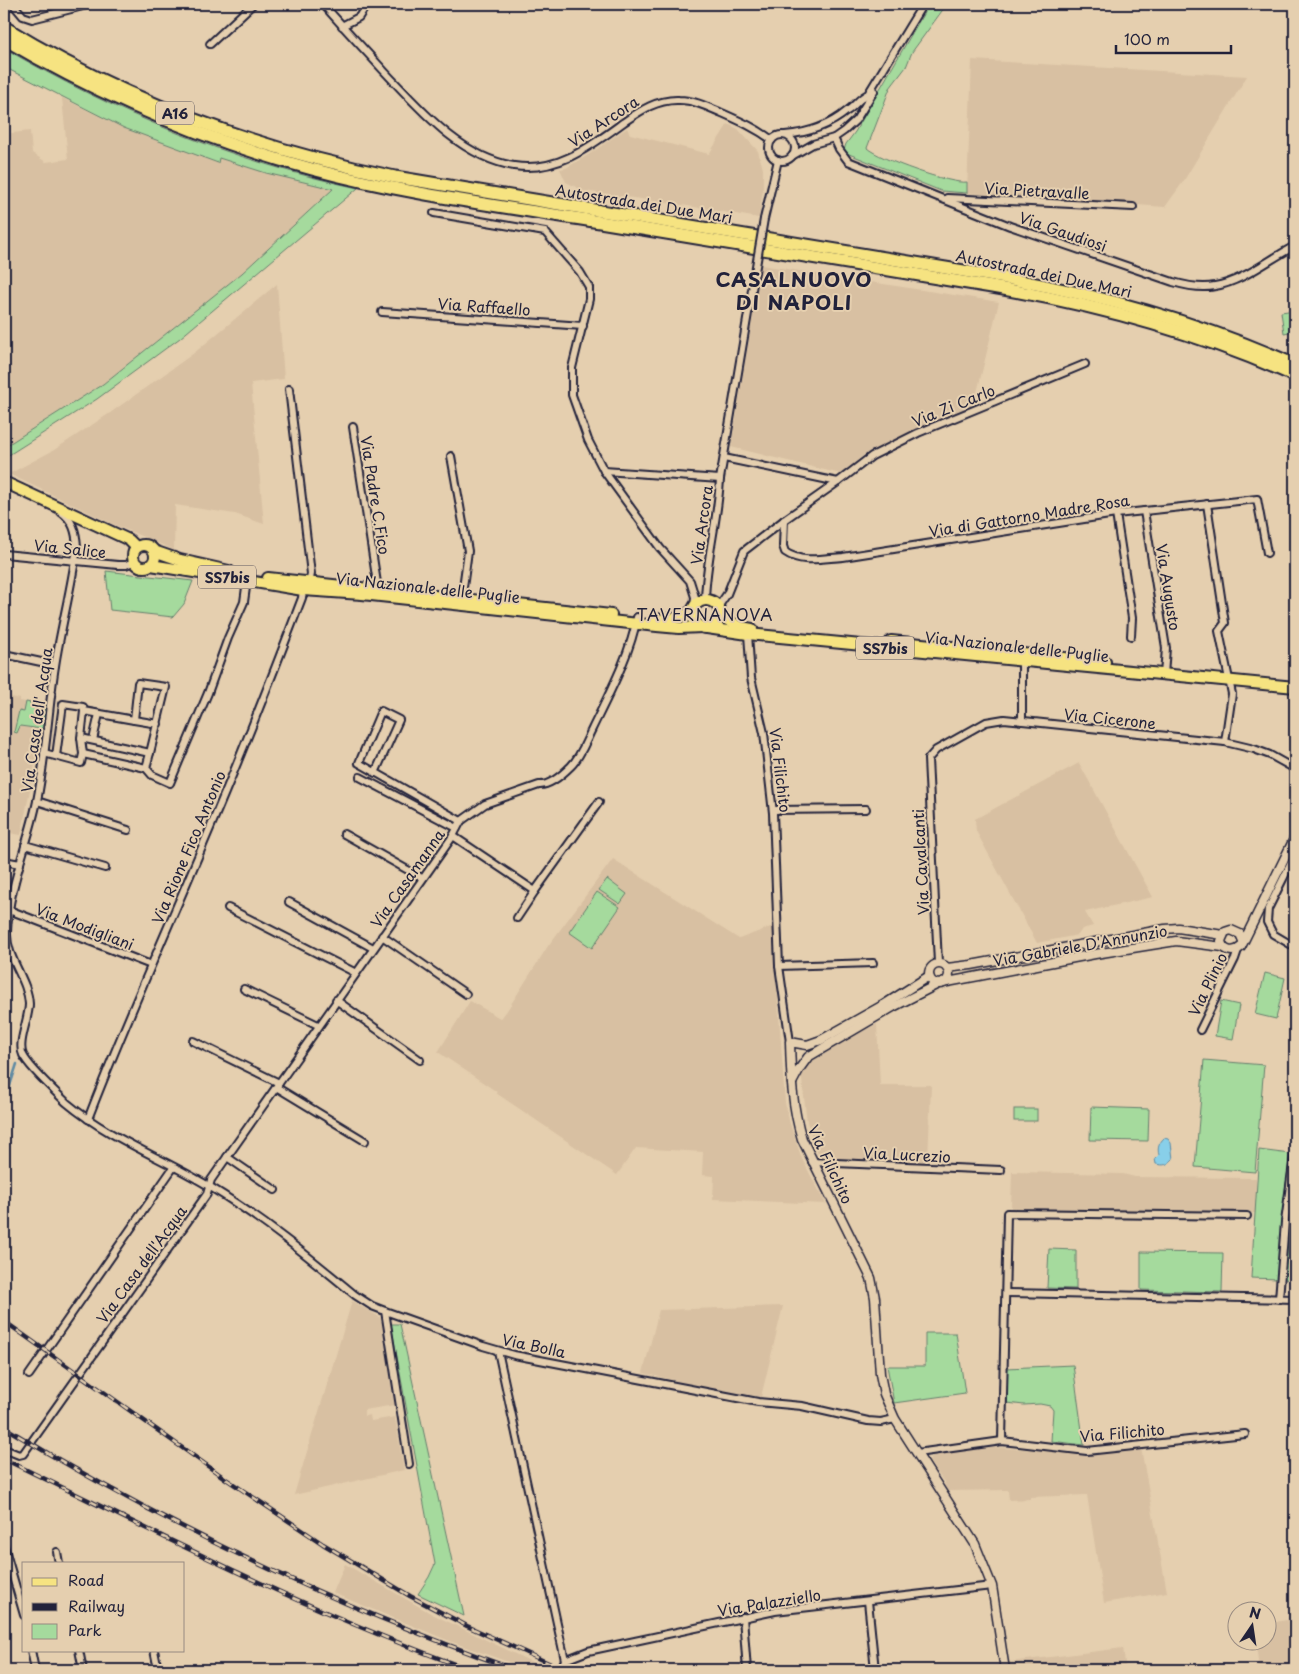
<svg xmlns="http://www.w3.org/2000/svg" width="1299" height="1674" font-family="'Playpen Sans',sans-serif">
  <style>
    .built { fill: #d8c0a2 }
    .green { fill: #a5da9d; stroke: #647e6c }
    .water { fill: #88cfe9; stroke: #5f8aa3 }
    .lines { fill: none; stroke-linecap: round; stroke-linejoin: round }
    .stream { stroke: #5f8aa3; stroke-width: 2.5 }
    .minor-casing { stroke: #22223b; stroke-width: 10 }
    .tertiary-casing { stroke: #22223b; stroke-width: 11 }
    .primary-casing { stroke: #22223b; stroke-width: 14 }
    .motorway-casing { stroke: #22223b; stroke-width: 15 }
    .minor { stroke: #e5cfaf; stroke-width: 6 }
    .tertiary { stroke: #e5cfaf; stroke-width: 8 }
    .primary { stroke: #f6e381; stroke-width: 10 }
    .motorway { stroke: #f6e381; stroke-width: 11 }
    .rail-casing { stroke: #22223b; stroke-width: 4.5 }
    .rail { stroke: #e5cfaf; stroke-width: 2.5; stroke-dasharray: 8; stroke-linecap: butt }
    .minor-bridge-casing { stroke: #22223b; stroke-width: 10; stroke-linecap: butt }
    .minor-bridge { stroke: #e5cfaf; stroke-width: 6 }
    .labels { text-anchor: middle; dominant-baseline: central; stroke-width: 4; stroke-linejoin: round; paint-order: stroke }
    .shield { fill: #e5cfaf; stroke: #5c565e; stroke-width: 1 }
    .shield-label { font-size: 14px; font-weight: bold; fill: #22223b }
    .street-label { font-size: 15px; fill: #22223b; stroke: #e5cfaf }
    .neighbourhood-label { font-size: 16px; letter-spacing: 1px; fill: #22223b; stroke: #e5cfaf }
    .district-label { font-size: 20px; font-weight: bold; letter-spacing: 1px; fill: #22223b; stroke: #e5cfaf }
  </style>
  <rect width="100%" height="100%" fill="#e5cfaf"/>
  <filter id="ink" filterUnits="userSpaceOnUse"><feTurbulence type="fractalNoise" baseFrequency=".02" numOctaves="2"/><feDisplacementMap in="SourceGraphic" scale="10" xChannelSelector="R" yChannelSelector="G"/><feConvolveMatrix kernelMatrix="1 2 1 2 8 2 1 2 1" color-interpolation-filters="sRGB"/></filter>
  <g filter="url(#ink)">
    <g class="built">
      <path d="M972 60 1247 76 1183 182 1165 207 967 193Z"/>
      <path d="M62 98 124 128 204 158 218 163V158L266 173 333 189 242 273 103 384 4 447V134L30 131 32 153 46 162 68 159Z"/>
      <path d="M728 124 738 129 758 151 763 169V190L759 218 676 204 584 191 566 182 560 169 566 168 588 155 627 128 630 134 709 154Z"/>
      <path d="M761 265 999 302 973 409 877 451 865 454 841 474 731 447Z"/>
      <path d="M277 284 284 379 251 383 264 524 235 514 175 505 174 550 113 524 9 474 54 450 110 413 194 353Z"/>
      <path d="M4 695 20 699V701L26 702 24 712H19V726L42 729 21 835 4 832Z"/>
      <path d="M1079 763 1153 897 1085 912 1093 926 1082 929 1078 935 1037 943 976 831 975 819Z"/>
      <path d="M613 859 739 939 773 926 785 1103 790 1124 802 1159 826 1204 713 1199 714 1176 702 1175 703 1152 636 1148 617 1175 496 1093 497 1092 438 1052 470 1001 500 1018 506 1012 548 946Z"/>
      <path d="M877 1024 880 1085H931L928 1162 820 1159 807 1122 801 1072 812 1058 822 1051Z"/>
      <path d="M1012 1172 1123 1174 1135 1177 1256 1178V1213L1011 1209Z"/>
      <path d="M352 1301 381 1318 395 1405 364 1410V1416L370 1415 371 1421 395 1417 404 1470 294 1495Z"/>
      <path d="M783 1306 761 1397 706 1388 643 1373 659 1310Z"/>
      <path d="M989 1447 1087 1453 1141 1448 1167 1592 1104 1603 1087 1495 1030 1497V1499L1009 1500 1008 1490 947 1491 944 1482 929 1461 933 1455 939 1454Z"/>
      <path d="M345 1564 432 1614 534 1663 531 1670 452 1642 333 1593Z"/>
      <path d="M1295 1619V1670H1259L1256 1642H1266L1267 1623Z"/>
      <path d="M1123 1648 1126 1670H1010L1009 1662Z"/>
    </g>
    <g class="green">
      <path d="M929 4H947L912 52 906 67 890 88 867 148C879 159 952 185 967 182V193L941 191 849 154 844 150 846 144 855 132Z"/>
      <path d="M4 48C113 112 234 162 358 188L180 338 97 399 4 458V447L103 384 242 273 333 189 266 173 219 158 218 163 124 128 4 67Z"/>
      <path d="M1295 310V331L1284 333 1281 312Z"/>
      <path d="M106 571 193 581 184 604 173 617 110 610Z"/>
      <path d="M26 702 47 706 42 729 20 726 17 733 14 732 19 711 24 712Z"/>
      <path d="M607 879 627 894 620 904 599 890Z"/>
      <path d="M597 892 620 907 592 948 569 932Z"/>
      <path d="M1265 973 1285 978 1276 1019 1255 1014Z"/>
      <path d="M1221 1001 1239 1005 1233 1039 1215 1036Z"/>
      <path d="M1204 1060 1264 1065 1255 1172 1195 1167Z"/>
      <path d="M1091 1107 1149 1109 1148 1141 1090 1140Z"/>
      <rect x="1014" y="1109" width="23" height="12"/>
      <path d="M1259 1150 1290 1154 1281 1222 1278 1279 1251 1278Z"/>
      <path d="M1289 1237 1295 1238V1280L1284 1279Z"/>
      <path d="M1049 1249 1076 1250V1289L1047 1288Z"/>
      <path d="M1141 1252 1223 1253 1222 1292 1141 1290Z"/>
      <path d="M391 1324H400L464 1616 418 1594 429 1577 435 1564Z"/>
      <path d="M925 1333H956L965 1393 894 1403 887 1366H925Z"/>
      <path d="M1073 1365 1084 1445 1051 1441 1053 1410 1050 1406 1040 1404 1024 1405 1007 1403V1368Z"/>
    </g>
    <path class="water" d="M1164 1138 1168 1139 1171 1143 1173 1159C1167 1165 1165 1166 1156 1164L1155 1159 1159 1155C1157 1148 1159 1143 1164 1138Z"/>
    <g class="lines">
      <path class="stream" d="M4 1104 17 1064"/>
      <g class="minor-casing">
        <g id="minor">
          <path d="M13 4 23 16 32 19 91 4"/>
          <path d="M323 4C343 27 364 49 384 71 420 109 460 157 514 166 557 173 591 146 624 122 640 111 657 99 679 100 694 100 708 107 722 113 740 121 756 128 772 140"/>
          <path d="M342 26 359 17 367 4"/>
          <path d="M210 44 253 4"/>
          <path d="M785 135C808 133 829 126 847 111 855 106 859 98 868 94L923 4"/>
          <circle cx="782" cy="148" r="13"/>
          <path d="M834 138 839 149 848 161 1010 226 1173 282C1187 286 1201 289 1215 286 1242 282 1271 258 1295 246"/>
          <path d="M792 156 813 144 834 138 844 131 856 120 874 91"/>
          <path d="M947 198 1133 207"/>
          <path d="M434 213 545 232 580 272 589 287V299L572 368V395L588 440 604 471 660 548 690 581 695 597 694 608"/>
          <path d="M764 219 778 160"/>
          <path d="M382 312 583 326"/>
          <path d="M289 389 311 574 309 584"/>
          <path d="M353 427 377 583V592"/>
          <path d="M451 456 468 551 461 602"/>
          <path d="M724 458 838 482"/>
          <path d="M604 471 720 479"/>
          <path d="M1207 504 1225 623 1219 631 1232 694 1225 742"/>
          <path d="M1144 511 1166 648 1164 675"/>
          <path d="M61 512C73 520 76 532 77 546 72 587 61 626 55 666 48 711 46 757 37 801 28 845 8 888 7 933 6 958 28 979 29 1004 29 1019 17 1043 23 1055 30 1069 55 1091 67 1103 110 1139 165 1159 212 1188 263 1219 309 1257 355 1295L372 1306 385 1311 483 1346 514 1355 758 1402 802 1406 868 1421 881 1422 895 1419"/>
          <path d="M1116 514 1132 618 1131 636"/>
          <path d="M784 520 783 546 785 552C802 564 824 558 843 557L1116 514 1257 499 1267 553"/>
          <path d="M4 554 118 565H126L133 562"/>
          <path d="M705 600C706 559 718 520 720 479L755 272"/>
          <path d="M718 607 727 594 744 551 784 520 838 482 872 456 918 433 1085 364"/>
          <path d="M748 634 751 678 764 733 773 813 779 966 790 1042"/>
          <path d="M4 654 55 665"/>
          <path d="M1022 721V658"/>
          <path d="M81 738 84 711 134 720"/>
          <path d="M93 740 99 714"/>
          <path d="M44 753 81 763 83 754 81 738 150 753 146 768 152 775 170 783 208 693 228 638 244 602 247 580"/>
          <path d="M150 753 166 687 138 683 134 720 158 724"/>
          <path d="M83 754 146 768"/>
          <path d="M56 756 63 704 83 707 84 711"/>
          <path d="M375 773 399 720 381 711 359 763 461 821"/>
          <path d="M360 777 457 828"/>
          <path d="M37 801 128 830"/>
          <path d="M773 810 866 809"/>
          <path d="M344 834 422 878"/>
          <path d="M453 836 535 891"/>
          <path d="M25 845 105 868"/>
          <path d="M1295 855 1268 909 1267 922 1273 934 1295 947"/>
          <path d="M4 861 20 864"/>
          <path d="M289 902 373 948"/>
          <path d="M228 908 356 973"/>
          <path d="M9 910 151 965"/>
          <path d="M517 918 535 891 599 802"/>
          <path d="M382 936 466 994"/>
          <path d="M938 963 928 759 936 750 986 722 1004 719 1225 742 1254 749 1270 755 1295 769"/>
          <path d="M779 966 873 963"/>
          <path d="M244 989 318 1025"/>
          <path d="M336 1000 420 1060"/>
          <path d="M1200 1030 1235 959 1238 950"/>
          <path d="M193 1041 279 1083"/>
          <path d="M276 1087 365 1141"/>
          <path d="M88 1119C126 1020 170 924 211 826 243 751 273 674 302 598L303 589"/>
          <path d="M227 1157 275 1190"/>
          <path d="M812 1162 1001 1170"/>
          <path d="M1006 1293 1295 1299"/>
          <path d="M1279 1299 1285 1222 1295 1149"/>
          <path d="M385 1311 409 1464"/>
          <path d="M498 1351 565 1660"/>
          <path d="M29 1375 173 1168"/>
          <path d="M1002 1441 1007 1213 1247 1216"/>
          <path d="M4 1449 19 1455 23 1454 207 1194 211 1180 227 1157 453 836 461 821 485 804 539 785C550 786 563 774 571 766 581 756 586 741 592 729 608 696 631 653 637 617"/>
          <path d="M917 1453 1002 1441 1087 1451 1245 1434"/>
          <path d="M4 1546 24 1615"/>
          <path d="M57 1552 59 1563"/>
          <path d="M868 1601 875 1670"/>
          <path d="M743 1617 747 1670"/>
          <path d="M31 1650 35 1670"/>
          <path d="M79 1650 83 1670"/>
          <path d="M154 1650 158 1670"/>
          <path d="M560 1670 565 1660 588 1651 775 1611 992 1586"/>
        </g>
      </g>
      <g class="tertiary-casing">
        <g id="tertiary">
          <path d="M1243 941 1240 934 1231 930 1225 932 1221 941C1223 951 1233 954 1241 947L1295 837"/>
          <circle cx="939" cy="974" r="10"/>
          <path d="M947 968 971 965 1165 929 1178 928 1223 935"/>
          <path d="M929 976 885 1004 821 1040 807 1045 790 1042C791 1076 792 1107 802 1139L871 1278 875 1298 880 1374 884 1394 895 1419 975 1544 992 1586 1005 1670"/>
          <path d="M942 983 1095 954 1176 941 1223 947"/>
          <path d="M792 1083 800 1068 808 1057 893 1007 938 984"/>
        </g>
      </g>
      <g class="primary-casing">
        <g id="primary">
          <path d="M4 482 129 540 136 547"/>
          <circle cx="144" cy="556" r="11"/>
          <path d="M154 551 180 560 229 571"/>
          <path d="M151 565 303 590 362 594 657 626 679 628 702 627"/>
          <path d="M268 578 611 615"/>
          <circle cx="706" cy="614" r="14"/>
          <path d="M720 616 741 627 752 629"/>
          <path d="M655 619C670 621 680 618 693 611"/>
          <path d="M707 628 748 634 1295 687"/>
          <path d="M891 641 1105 662"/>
        </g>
      </g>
      <g class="motorway-casing">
        <g id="motorway">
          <path d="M4 27C125 101 257 149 395 177L994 276C1098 294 1199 322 1295 365"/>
          <path d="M4 39C101 96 203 140 312 169 408 195 508 207 606 223 735 244 864 265 992 287 1097 305 1198 332 1295 376"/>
        </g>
      </g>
      <use href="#minor" class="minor"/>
      <use href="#tertiary" class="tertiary"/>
      <use href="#primary" class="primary"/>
      <use href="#motorway" class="motorway"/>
      <g class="rail-casing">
        <g id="rail">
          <path d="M4 1321 226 1479 323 1544 410 1596 467 1626 564 1670"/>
          <path d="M4 1427C166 1526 337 1606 516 1670"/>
          <path d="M4 1459C157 1533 310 1613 471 1670"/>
        </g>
      </g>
      <use href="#rail" class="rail"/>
      <g class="minor-bridge-casing">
        <path id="minor-bridge" d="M755 272 764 219"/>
      </g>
      <use href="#minor-bridge" class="minor-bridge"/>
    </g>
  </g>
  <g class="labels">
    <g class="shield">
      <rect x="156" y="101.5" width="38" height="23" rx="4"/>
      <rect x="198" y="565.5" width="58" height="23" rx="4"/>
      <rect x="856" y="636.5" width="58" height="23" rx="4"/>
    </g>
    <g class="shield-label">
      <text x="175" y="113">A16</text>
      <text x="227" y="577">SS7bis</text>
      <text x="885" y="648">SS7bis</text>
    </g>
    <g class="street-label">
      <text transform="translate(603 121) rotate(-33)">Via Arcora</text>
      <text transform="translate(1037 190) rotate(3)">Via Pietravalle</text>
      <text transform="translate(644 203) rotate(9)">Autostrada dei Due Mari</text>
      <text transform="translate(1063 231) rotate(19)">Via Gaudiosi</text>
      <text transform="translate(1044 273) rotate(12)">Autostrada dei Due Mari</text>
      <text transform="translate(484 306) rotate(4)">Via Raffaello</text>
      <text transform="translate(953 405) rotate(-22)">Via Zi Carlo</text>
      <text transform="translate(376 495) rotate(81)">Via Padre C.Fico</text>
      <text transform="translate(1029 515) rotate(-9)">Via di Gattorno Madre Rosa</text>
      <text transform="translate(701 525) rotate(-82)">Via Arcora</text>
      <text transform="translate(70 548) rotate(6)">Via Salice</text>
      <text transform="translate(428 587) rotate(6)">Via Nazionale delle Puglie</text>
      <text transform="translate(1169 587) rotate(81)">Via Augusto</text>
      <text transform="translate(1017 646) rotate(6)">Via Nazionale delle Puglie</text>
      <text transform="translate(1110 718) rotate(6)">Via Cicerone</text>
      <text transform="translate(36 720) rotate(-82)">Via Casa dell' Acqua</text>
      <text transform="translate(781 770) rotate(83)">Via Filichito</text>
      <text transform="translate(188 847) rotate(-67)">Via Rione Fico Antonio</text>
      <text transform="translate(920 862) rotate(-93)">Via Cavalcanti</text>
      <text transform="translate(407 878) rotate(-55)">Via Casamanna</text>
      <text transform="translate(85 926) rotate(21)">Via Modigliani</text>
      <text transform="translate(1080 945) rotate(-10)">Via Gabriele D'Annunzio</text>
      <text transform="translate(1207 984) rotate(-64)">Via Plinio</text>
      <text transform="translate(907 1154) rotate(3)">Via Lucrezio</text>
      <text transform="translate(831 1164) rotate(65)">Via Filichito</text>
      <text transform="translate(141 1264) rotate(-54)">Via Casa dell'Acqua</text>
      <text transform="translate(534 1345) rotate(12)">Via Bolla</text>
      <text transform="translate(1122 1432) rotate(-5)">Via Filichito</text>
      <text transform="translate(769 1602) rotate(-9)">Via Palazziello</text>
    </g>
    <g class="neighbourhood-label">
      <text x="705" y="614">TAVERNANOVA</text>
    </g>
    <g class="district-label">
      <text x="794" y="279">CASALNUOVO<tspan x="794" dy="23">DI NAPOLI</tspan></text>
    </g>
  </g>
  <rect width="1299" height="1674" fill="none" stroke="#e5cfaf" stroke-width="20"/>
  <rect x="10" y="10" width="1279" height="1654" fill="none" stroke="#22223b" stroke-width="2" filter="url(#ink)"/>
  <rect x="22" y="1562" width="162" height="90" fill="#e5cfaf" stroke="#978a81"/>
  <rect x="32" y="1578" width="25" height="8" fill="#f6e381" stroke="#978a81"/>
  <text x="68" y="1586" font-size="15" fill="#22223b">Road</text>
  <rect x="32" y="1603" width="25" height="8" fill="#22223b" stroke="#978a81"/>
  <text x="68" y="1612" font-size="15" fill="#22223b">Railway</text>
  <rect x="32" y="1624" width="25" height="15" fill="#a5da9d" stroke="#978a81"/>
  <text x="68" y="1636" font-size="15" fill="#22223b">Park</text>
  <g transform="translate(1252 1626) rotate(13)"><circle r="24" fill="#e5cfaf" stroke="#978a81"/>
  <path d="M0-4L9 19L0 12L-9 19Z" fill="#22223b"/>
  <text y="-8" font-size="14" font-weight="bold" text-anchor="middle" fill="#22223b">N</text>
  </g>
  <path d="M1116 45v8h115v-8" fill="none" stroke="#22223b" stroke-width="2.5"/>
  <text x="1124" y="45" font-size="15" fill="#22223b" stroke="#e5cfaf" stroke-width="4" paint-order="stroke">100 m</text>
</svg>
